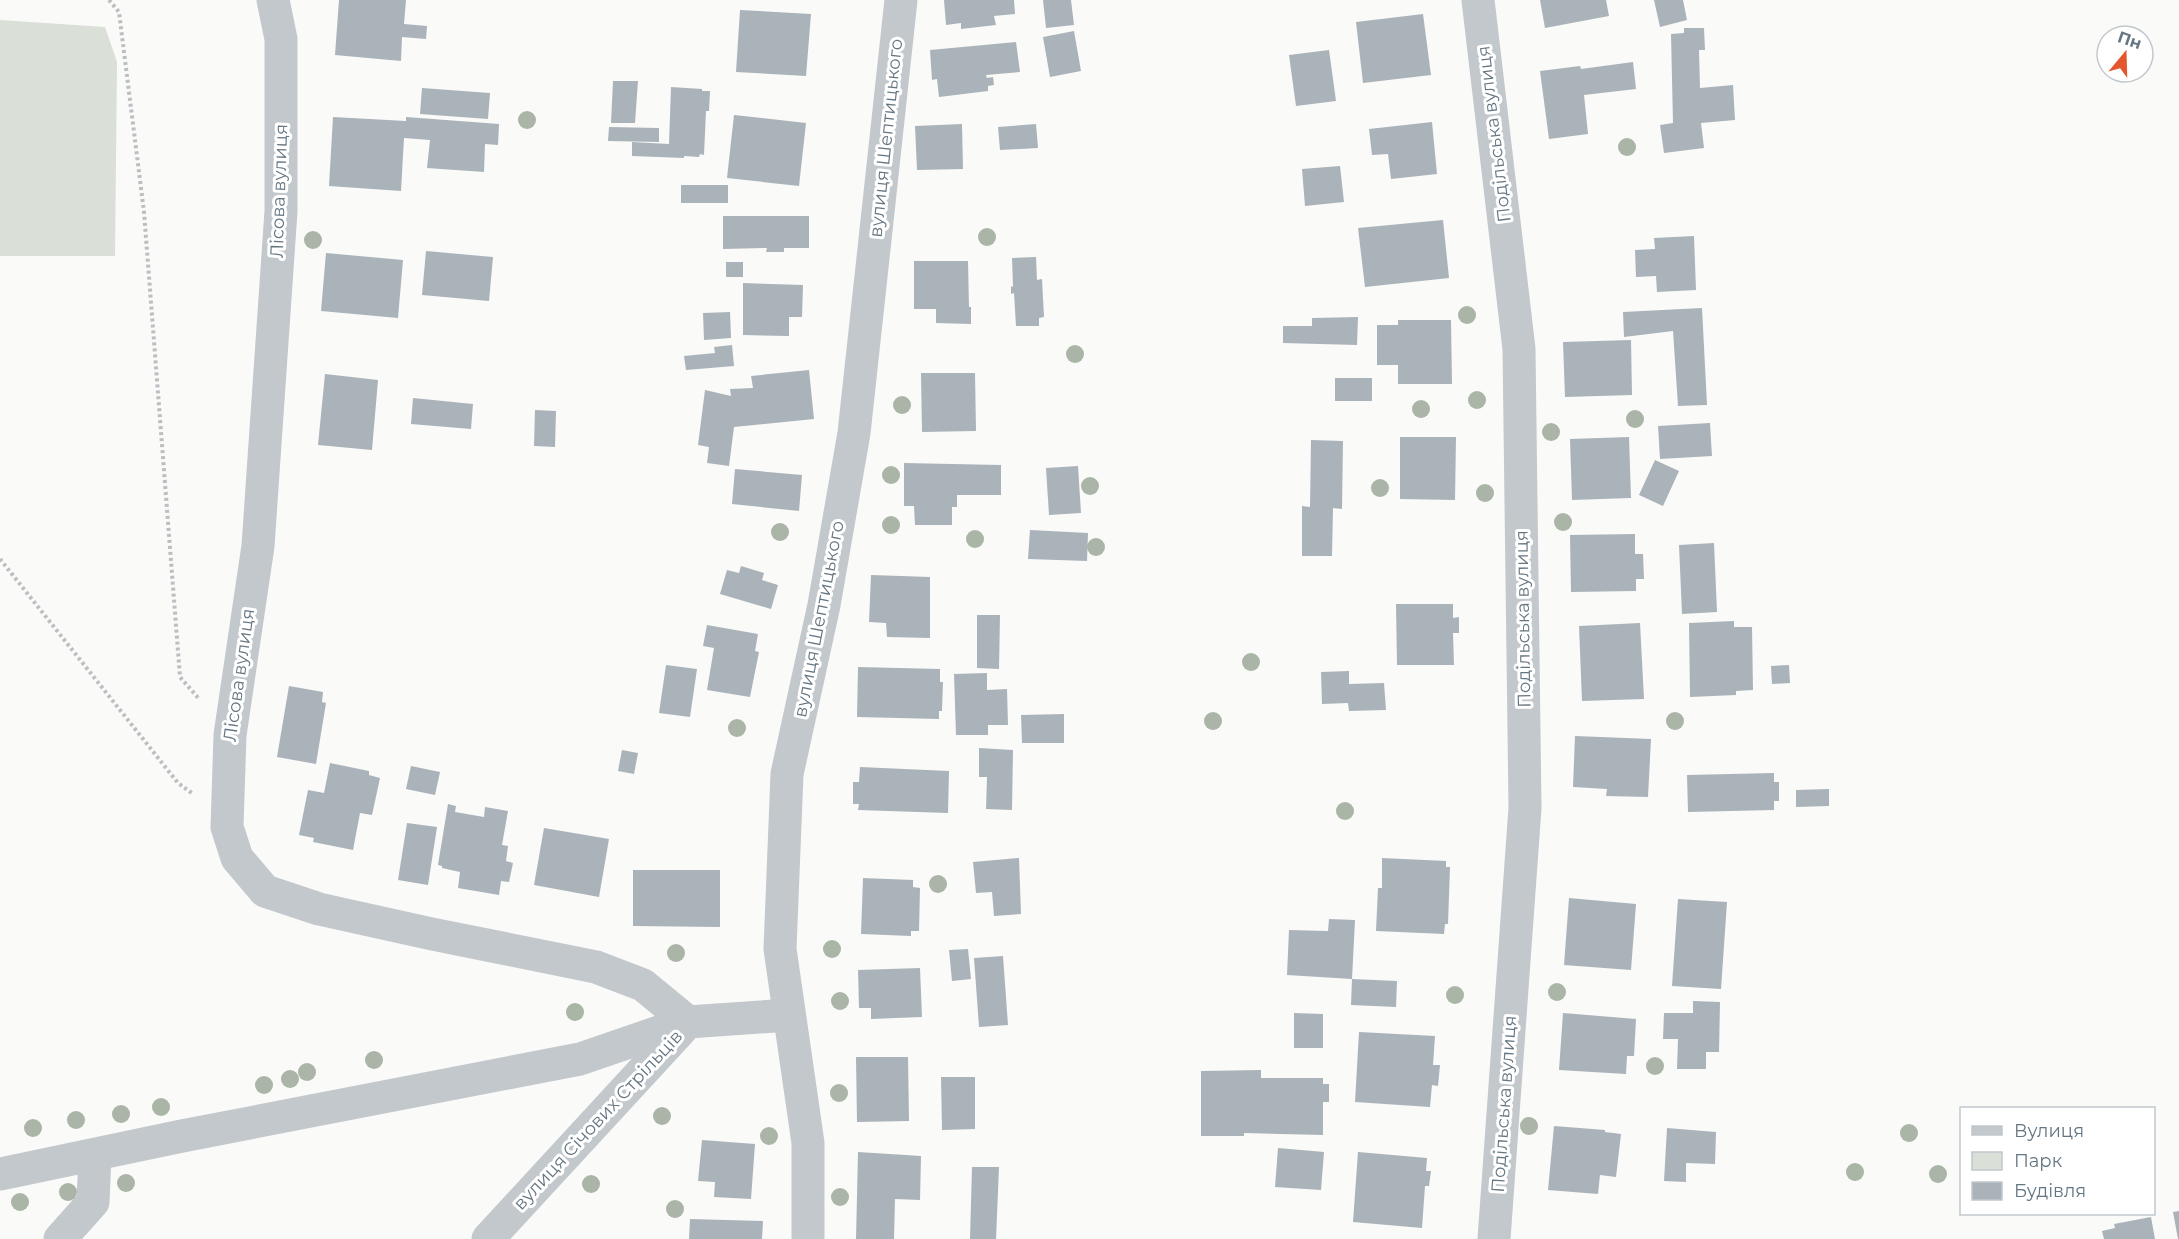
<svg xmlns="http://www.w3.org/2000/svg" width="2179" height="1239" font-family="Montserrat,sans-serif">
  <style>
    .green { fill: #dadfd7 }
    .building { fill: #aab3b9 }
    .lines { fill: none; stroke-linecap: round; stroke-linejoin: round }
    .path { stroke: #bbbfc2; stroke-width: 4; stroke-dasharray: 3 3; stroke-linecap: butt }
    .minor { stroke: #c3c8cc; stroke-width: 33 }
    .tree { fill: #aab4a7 }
    .labels { text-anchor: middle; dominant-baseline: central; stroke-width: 6; stroke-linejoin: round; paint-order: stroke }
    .street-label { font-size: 18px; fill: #657683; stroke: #fff }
  </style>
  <rect width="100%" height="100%" fill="#fafaf8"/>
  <path class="green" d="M0 20 105 27 117 62 115 256H0Z"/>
  <g class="building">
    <path d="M339 0H406L404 24 427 26 426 39 402 37 401 61 335 55Z"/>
    <path d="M944 0H1014L1015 14 994 16 996 25 961 29V23L946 25Z"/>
    <path d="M1043 0H1071L1074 25 1046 28Z"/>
    <path d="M1540 0H1606L1609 16 1545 28Z"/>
    <path d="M1654 0H1683L1687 20 1660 27Z"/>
    <path d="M740 10 811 14 806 76 736 72Z"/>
    <path d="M1423 14 1431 75 1363 83 1356 22Z"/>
    <path d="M1684 28H1704L1705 50H1699L1700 88 1733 85 1735 120 1701 123 1704 148 1664 153 1660 125 1673 123 1671 34 1684 33Z"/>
    <path d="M1074 31 1081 71 1050 77 1043 37Z"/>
    <path d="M1016 42 1020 72 986 75 987 78 993 77 994 85 988 86V91L939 97 937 79 932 80 930 50Z"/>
    <path d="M1329 50 1336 101 1296 106 1289 55Z"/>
    <path d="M1633 62 1636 89 1584 95 1588 134 1549 139 1540 71 1580 66 1581 69Z"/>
    <path d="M613 81H638L635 123H611Z"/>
    <path d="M671 87 702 89V91H710L709 111H706L704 155 700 154 699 157 684 156V158L632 156V142L669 144Z"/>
    <path d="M422 88 490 93 488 119 420 114Z"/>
    <path d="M734 115 806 123 799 186 727 178Z"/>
    <path d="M333 117 406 121V117L499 124 498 145 485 144 484 172 427 168 430 140 404 138 401 191 329 186Z"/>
    <path d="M1432 122 1437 174 1391 179 1388 154 1372 155 1369 129Z"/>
    <path d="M962 124 963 169 917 170 915 126Z"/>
    <path d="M1036 124 1038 148 1000 150 998 127Z"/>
    <path d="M609 127 659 128V142L608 141Z"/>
    <path d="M1340 166 1344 202 1305 206 1302 169Z"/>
    <rect x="681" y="185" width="47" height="18"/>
    <path d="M723 216H809V248H784V252H766L767 248 723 249Z"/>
    <path d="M1443 220 1449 278 1365 287 1358 228Z"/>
    <path d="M1694 236 1696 290 1657 292 1656 276 1636 277 1635 250 1655 249 1654 238Z"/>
    <path d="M426 251 493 257 489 301 422 295Z"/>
    <path d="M326 253 403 260 398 318 321 311Z"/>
    <path d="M1036 257 1037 280 1042 279 1044 317 1039 318V326H1016L1014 293 1011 294V286L1013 287 1012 258Z"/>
    <path d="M914 261H968L969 307H971V324L936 323V309H914Z"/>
    <rect x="726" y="262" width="17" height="15"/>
    <path d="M743 283 803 285 802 317H789V336L743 335Z"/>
    <path d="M1702 308 1707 405 1678 406 1673 331 1624 337 1623 312Z"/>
    <path d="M730 312 731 338 704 340 703 313Z"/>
    <path d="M1358 317 1357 345 1283 343V326H1312V318Z"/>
    <path d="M1398 320H1451L1452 384H1398V365H1377V325H1398Z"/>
    <path d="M1631 340 1632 395 1565 397 1563 342Z"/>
    <path d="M732 345 734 366 686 370 684 356 715 353 714 347Z"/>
    <path d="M809 370 814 419 734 427 729 466 707 463 709 447 698 445 705 390 731 396 730 389 753 388 751 376Z"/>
    <path d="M921 373H975L976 431 922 432Z"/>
    <path d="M325 374 378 380 372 450 318 445Z"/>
    <rect x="1335" y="378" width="37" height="23"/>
    <path d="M413 398 473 404 471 429 411 424Z"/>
    <path d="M535 410 556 411 555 447 534 446Z"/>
    <path d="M1710 423 1712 456 1660 459 1658 426Z"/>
    <path d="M1400 437H1456L1455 500 1400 499Z"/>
    <path d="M1629 437 1631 498 1572 500 1570 439Z"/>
    <path d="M1311 440 1343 441 1342 509 1333 508 1332 556H1302V506L1310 507Z"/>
    <path d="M1655 460 1679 471 1663 506 1639 495Z"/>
    <path d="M904 463 1001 465V495H957V507H952V525H915L914 506H904Z"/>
    <path d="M1078 466 1081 513 1049 515 1046 468Z"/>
    <path d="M735 469 802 475 799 511 732 504Z"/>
    <path d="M1030 530 1088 533 1087 561 1028 559Z"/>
    <path d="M1635 534V554H1643L1644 579H1636V591L1571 592 1570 535Z"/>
    <path d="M1714 543 1717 612 1682 614 1679 545Z"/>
    <path d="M741 566 764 573 762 580 778 585 771 609 720 594 727 570 739 573Z"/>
    <path d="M871 575 930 577V638L887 637 886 623 869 622Z"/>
    <path d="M1396 604H1453V618L1459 617V633H1453L1454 665H1397Z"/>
    <path d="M977 615H1000L999 669 977 668Z"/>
    <path d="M1734 621V627H1752L1753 690 1736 691V695L1690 697 1689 623Z"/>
    <path d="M1640 623 1644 699 1582 701 1579 626Z"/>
    <path d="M707 625 758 634 755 651 759 652 750 697 707 690 714 648 703 646Z"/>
    <path d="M666 665 697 669 690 717 659 713Z"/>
    <path d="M1789 665 1790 683 1772 684 1771 666Z"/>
    <path d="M858 667 940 669V682H943L942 711H939V719L857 717Z"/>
    <path d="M1349 671V684L1384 683 1386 710 1349 711 1348 703 1322 704 1321 672Z"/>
    <path d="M987 673V690L1007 689 1008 725H988V735H956L954 674Z"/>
    <path d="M289 686 323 692 322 702 326 703 316 764 277 757Z"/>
    <path d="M1064 714V743H1022L1021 715Z"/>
    <path d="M1575 736 1651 739 1648 797 1606 796 1607 789 1573 787Z"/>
    <path d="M979 748 1013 750 1012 810 986 809 987 777H979Z"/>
    <path d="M622 750 638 753 634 774 618 771Z"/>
    <path d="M330 763 369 771V775L380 778 372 815 360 813 353 850 313 842 314 838 299 835 308 790 324 793Z"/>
    <path d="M411 766 440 772 435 795 406 789Z"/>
    <path d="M860 767 949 771 948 813 858 810 859 804H853V782H859Z"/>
    <path d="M1774 773V782H1779V801H1774V810L1688 812 1687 775Z"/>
    <path d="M1829 789V806L1796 807V790Z"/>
    <path d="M448 804 456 806 455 812 484 817 485 807 508 811 502 845 508 846 506 861 513 863 509 882 501 881 499 895 458 888 460 872 442 868V866L438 865Z"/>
    <path d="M407 823 437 827 428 885 398 880Z"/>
    <path d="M544 828 609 839 599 897 534 885Z"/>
    <path d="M1019 858 1021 914 994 916 992 892 976 893 973 862Z"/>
    <path d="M1382 858 1446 861V867H1450L1448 924H1445L1444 934 1376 931 1378 888H1382Z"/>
    <path d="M633 870H720V927L633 926Z"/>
    <path d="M863 878 913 880V887L920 888 919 931H911V936L861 934Z"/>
    <path d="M1569 898 1636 904 1631 970 1564 965Z"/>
    <path d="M1678 899 1727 902 1721 989 1672 986Z"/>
    <path d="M1329 919 1355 920 1352 979 1287 975 1289 930 1328 931Z"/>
    <path d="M968 949 971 979 952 981 949 950Z"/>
    <path d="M1003 956 1008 1025 979 1027 974 958Z"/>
    <path d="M920 968 922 1017 871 1019V1008H859L858 970Z"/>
    <path d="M1352 979 1397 981 1396 1007 1351 1005Z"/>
    <path d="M1693 1001 1720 1002 1719 1052H1706V1069H1677L1678 1039H1663L1664 1013H1693Z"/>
    <path d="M1294 1013 1323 1014V1048H1294Z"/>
    <path d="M1563 1013 1636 1019 1634 1056H1627L1626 1074 1559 1070Z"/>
    <path d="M1359 1032 1435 1036 1433 1065H1440L1438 1086 1432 1085 1430 1107 1355 1102Z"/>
    <path d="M856 1057H908L909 1121 857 1122Z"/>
    <path d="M1261 1070V1078H1323V1084H1329V1102H1323V1135L1244 1133V1136H1201V1071Z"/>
    <path d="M941 1077H975V1129L942 1130Z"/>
    <path d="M1554 1126 1605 1130V1132L1621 1134 1616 1177 1600 1175 1598 1194 1548 1190Z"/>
    <path d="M1667 1128 1716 1132 1715 1164 1686 1163V1182L1664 1181Z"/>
    <path d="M702 1140 755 1144 751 1199 714 1197 715 1182 698 1181Z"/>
    <path d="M1278 1148 1324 1152 1321 1190 1275 1187Z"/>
    <path d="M858 1152 921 1156 920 1200 895 1199 894 1239H856Z"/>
    <path d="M1358 1152 1427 1158 1426 1171H1431L1429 1186H1425L1422 1228 1353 1222Z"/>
    <path d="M972 1167H999L996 1239H970Z"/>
    <path d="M2179 1211V1239H2178L2173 1212Z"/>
    <path d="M2151 1217 2155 1239H2104L2102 1231 2115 1228 2114 1224Z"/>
    <path d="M690 1219 763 1221 762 1239H689Z"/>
  </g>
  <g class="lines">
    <g class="path">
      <path d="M109 0 119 12 144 212 180 677 200 700"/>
      <path d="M0 559 178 783 193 794"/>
    </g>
    <g class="minor">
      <path d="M273 0 281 39V211L258 546 230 735 227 827 237 858 265 891 319 909 432 934 596 967 643 985 688 1022"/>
      <path d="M1478 0 1519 349 1525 808 1494 1239"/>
      <path d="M0 1174 182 1136 580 1059 688 1022"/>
      <path d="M60 1239 93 1202 95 1155"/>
      <path d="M488 1239 688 1022 789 1015"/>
      <path d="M808 1239V1143L780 949 787 774 824 605 854 433 901 0"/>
    </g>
  </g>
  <g class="tree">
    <circle cx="527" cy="120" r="9"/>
    <circle cx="1627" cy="147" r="9"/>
    <circle cx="987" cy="237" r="9"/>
    <circle cx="313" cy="240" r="9"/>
    <circle cx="1467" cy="315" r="9"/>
    <circle cx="1075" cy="354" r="9"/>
    <circle cx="1477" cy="400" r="9"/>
    <circle cx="902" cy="405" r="9"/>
    <circle cx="1421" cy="409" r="9"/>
    <circle cx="1635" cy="419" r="9"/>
    <circle cx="1551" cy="432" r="9"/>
    <circle cx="891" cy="475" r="9"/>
    <circle cx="1090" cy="486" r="9"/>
    <circle cx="1380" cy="488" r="9"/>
    <circle cx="1485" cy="493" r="9"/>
    <circle cx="1563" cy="522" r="9"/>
    <circle cx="891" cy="525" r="9"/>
    <circle cx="780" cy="532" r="9"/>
    <circle cx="975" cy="539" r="9"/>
    <circle cx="1096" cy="547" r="9"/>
    <circle cx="1251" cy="662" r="9"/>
    <circle cx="1213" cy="721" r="9"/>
    <circle cx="1675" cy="721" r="9"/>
    <circle cx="737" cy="728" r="9"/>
    <circle cx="1345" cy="811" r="9"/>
    <circle cx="938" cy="884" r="9"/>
    <circle cx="832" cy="949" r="9"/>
    <circle cx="676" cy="953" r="9"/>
    <circle cx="1557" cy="992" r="9"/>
    <circle cx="1455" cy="995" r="9"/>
    <circle cx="840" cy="1001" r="9"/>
    <circle cx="575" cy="1012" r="9"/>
    <circle cx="374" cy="1060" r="9"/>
    <circle cx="1655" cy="1066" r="9"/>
    <circle cx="307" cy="1072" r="9"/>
    <circle cx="290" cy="1079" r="9"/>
    <circle cx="264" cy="1085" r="9"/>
    <circle cx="839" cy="1093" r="9"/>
    <circle cx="161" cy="1107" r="9"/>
    <circle cx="121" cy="1114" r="9"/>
    <circle cx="662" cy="1116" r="9"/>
    <circle cx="76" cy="1120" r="9"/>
    <circle cx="1529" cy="1126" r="9"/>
    <circle cx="33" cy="1128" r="9"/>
    <circle cx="1909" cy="1133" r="9"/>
    <circle cx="769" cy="1136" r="9"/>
    <circle cx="1855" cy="1172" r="9"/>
    <circle cx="1938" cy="1174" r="9"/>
    <circle cx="126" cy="1183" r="9"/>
    <circle cx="591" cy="1184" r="9"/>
    <circle cx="68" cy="1192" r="9"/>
    <circle cx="840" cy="1197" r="9"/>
    <circle cx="20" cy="1202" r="9"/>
    <circle cx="675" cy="1209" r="9"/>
  </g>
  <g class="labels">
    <g class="street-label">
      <text transform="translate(1494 134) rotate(-97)">Подільська вулиця</text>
      <text transform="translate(886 138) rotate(-84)">вулиця Шептицького</text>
      <text transform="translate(279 191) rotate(-88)">Лісова вулиця</text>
      <text transform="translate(819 619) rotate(-79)">вулиця Шептицького</text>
      <text transform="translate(1523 619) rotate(-91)">Подільська вулиця</text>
      <text transform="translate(239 675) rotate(-82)">Лісова вулиця</text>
      <text transform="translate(1504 1104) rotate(-86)">Подільська вулиця</text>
      <text transform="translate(598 1120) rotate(-47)">вулиця Січових Стрільців</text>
    </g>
  </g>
  <rect x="1960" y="1107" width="195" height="108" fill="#ffffff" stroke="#c1c8cd" stroke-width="1.5"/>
  <rect x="1972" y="1126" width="30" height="9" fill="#c3c8cc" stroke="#c1c8cd" stroke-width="1.5"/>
  <text x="2014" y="1137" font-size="18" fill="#657683">Вулиця</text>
  <rect x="1972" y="1152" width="30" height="18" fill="#dadfd7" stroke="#c1c8cd" stroke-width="1.5"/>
  <text x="2014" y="1167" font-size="18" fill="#657683">Парк</text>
  <rect x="1972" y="1182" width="30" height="18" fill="#aab3b9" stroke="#c1c8cd" stroke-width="1.5"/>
  <text x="2014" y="1197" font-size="18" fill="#657683">Будівля</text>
  <g transform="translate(2125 54) rotate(19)"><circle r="28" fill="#ffffff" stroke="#c1c8cd" stroke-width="1.5"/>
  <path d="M0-4.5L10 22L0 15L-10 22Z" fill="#e4572e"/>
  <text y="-9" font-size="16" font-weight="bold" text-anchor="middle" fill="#657683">Пн</text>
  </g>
</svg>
